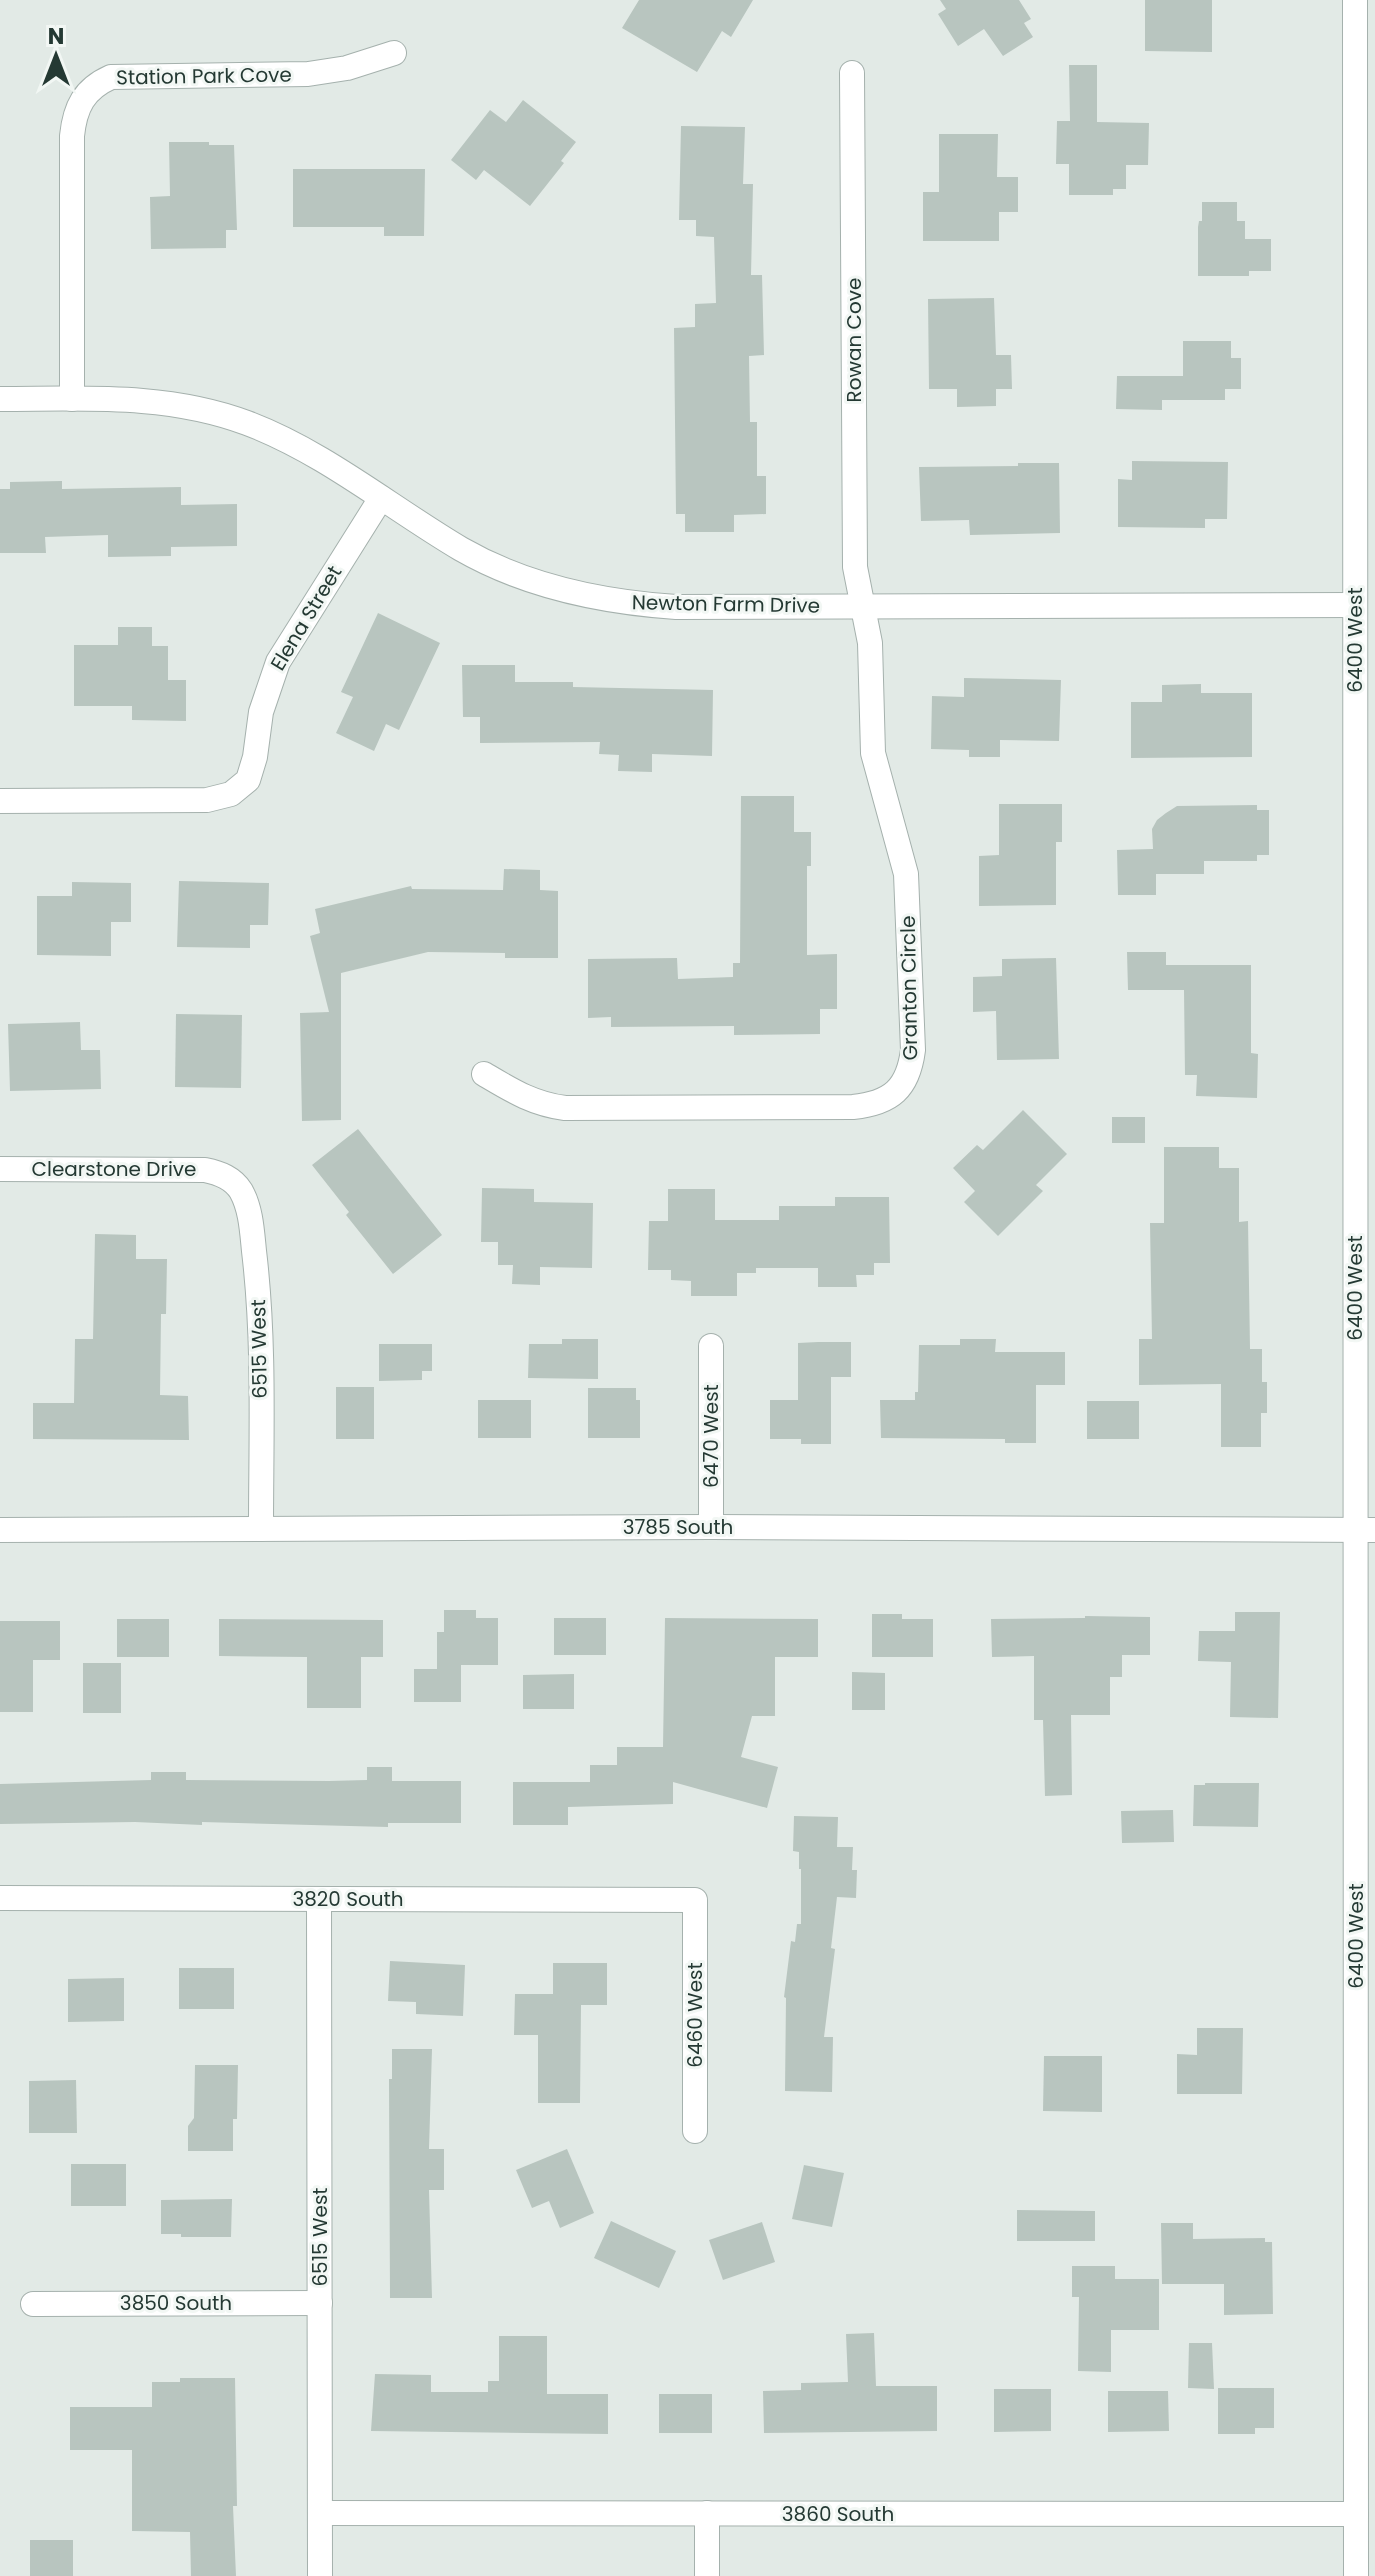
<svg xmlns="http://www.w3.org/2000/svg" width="1375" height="2576" font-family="Poppins,sans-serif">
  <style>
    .building { fill: #b8c5bf }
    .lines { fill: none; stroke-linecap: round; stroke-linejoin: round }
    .minor-casing { stroke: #a5b1ad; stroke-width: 26 }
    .tertiary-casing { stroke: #a5b1ad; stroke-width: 26 }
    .minor { stroke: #fff; stroke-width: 24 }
    .tertiary { stroke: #fff; stroke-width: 24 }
    .labels { text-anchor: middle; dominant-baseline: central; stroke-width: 6; stroke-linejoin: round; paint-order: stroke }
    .street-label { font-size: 20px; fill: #243933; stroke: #f2f7f4 }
  </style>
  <rect width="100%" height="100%" fill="#e2eae6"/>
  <g class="building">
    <path d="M639 0H753L731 37 722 31 697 72 622 28Z"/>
    <path d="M940 0H1019L1031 19 1024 23 1033 37 1003 56 984 29 958 46 938 14 946 9Z"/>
    <path d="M1145 0H1212V52L1145 51Z"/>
    <path d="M1069 65H1097V122L1149 123 1148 165H1126V189H1113V195H1069V164H1056L1057 121H1070Z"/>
    <path d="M523 100 576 142 561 161 564 163 530 206 484 170 476 180 451 160 490 110 506 122Z"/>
    <path d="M681 126 745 127 743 184H753L751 275H762L764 355 749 356 750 422H757V476H766V514L734 515V532H685V514H676L674 328 695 327V304L716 303 714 237 696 236V220H679Z"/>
    <path d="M939 134H998L997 177H1018V212H999V241H923V192H939Z"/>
    <path d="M169 142H209V145H234L237 230H226V248L151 249 150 197 170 196Z"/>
    <path d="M293 169H425L424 236H384V227H293Z"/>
    <path d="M1202 202H1237V221H1245V239H1271V271H1249V276H1198V227L1199 221H1202Z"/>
    <path d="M994 298 996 355H1011L1012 389H996V406L957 407V389H929L928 299Z"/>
    <path d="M1183 341H1231V358H1241V389H1225V400H1162V410L1116 409 1117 376H1183Z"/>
    <path d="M1132 461 1228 462 1227 519H1205V528L1118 527V479L1132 480Z"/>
    <path d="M1018 463H1059L1060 533 970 535 969 520 921 521 919 467 1018 466Z"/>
    <path d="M62 481V489L181 487V505L237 504V546L171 547V556L108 557V535L45 537 46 553H0V489H10V482Z"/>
    <path d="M378 613 440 643 399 730 386 724 374 751 336 733 353 697 341 692Z"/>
    <path d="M118 627H152V646H168V680H186V721L132 720V706H74V645H118Z"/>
    <path d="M462 665H515V682H573V687L713 690 712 756 652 754V772L618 771 619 755 599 754 600 742 480 743V717H463Z"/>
    <path d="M964 678 1061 680 1059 741 1000 740V757H969V750L931 749 932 696 964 697Z"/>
    <path d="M1201 684V693H1252V757L1131 758V702H1162V685Z"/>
    <path d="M741 796H794V832H811V866H807V955L837 954V1009H820V1034L734 1035V1026L611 1027V1017L588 1018V959L677 958 678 979 733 977V963H740Z"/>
    <path d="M999 804H1062V842H1056V905L979 906V856L999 855Z"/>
    <path d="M1257 805V810H1269V855H1257V861H1204V874H1156V895H1118L1117 850 1153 849 1152 829 1157 820 1166 813 1177 806Z"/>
    <path d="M504 869 540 870V890L558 891V958H505V953L428 952 341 973V1120L302 1121 300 1013 329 1012 310 936 320 933 315 909 411 886 412 889 503 890Z"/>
    <path d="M179 881 269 883 268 925H250V948L177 947Z"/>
    <path d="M72 882 131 883V922H111V956L37 955V896H72Z"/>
    <path d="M1127 952H1166V965H1251V1053L1258 1054 1257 1098 1196 1096 1197 1075H1185L1184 990H1128Z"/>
    <path d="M1056 958 1059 1059 997 1060 996 1011 973 1012V977L1002 976V959Z"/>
    <path d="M176 1014 242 1015 241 1088 175 1087Z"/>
    <path d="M80 1022 81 1050H100L101 1089 10 1091 8 1024Z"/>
    <path d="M1023 1110 1067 1154 1036 1185 1043 1191 998 1236 964 1202 975 1191 953 1168 977 1145 983 1150Z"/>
    <rect x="1112" y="1117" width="33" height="26"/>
    <path d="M358 1129 442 1235 393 1274 346 1215 349 1212 312 1165Z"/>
    <path d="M1164 1147H1219V1168H1239V1222L1248 1221 1250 1349H1262V1382H1267V1413H1261V1447H1221V1384L1139 1385V1339H1152L1150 1223H1164Z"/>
    <path d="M482 1188 534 1189V1202L593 1203 592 1268 540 1267V1285L512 1284 513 1265H498V1242H481Z"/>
    <path d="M668 1189H715V1220H779V1206H835V1197H889L890 1263H874V1275H856L857 1287H818V1268H756V1273H737V1296H691V1281L671 1280V1270H648L649 1221H668Z"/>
    <path d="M95 1234 136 1235V1259H167L166 1314H161L160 1395 188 1396 189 1440 33 1439V1403H74L75 1339H93Z"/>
    <path d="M562 1339H598V1379L528 1378 529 1344H562Z"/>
    <path d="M960 1339H996L995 1352H1065V1385H1036V1443H1005V1439L881 1438 880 1400H915V1392H918L919 1345H960Z"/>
    <path d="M818 1342H851V1377H831V1444H801V1439H770V1400H798V1343Z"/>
    <path d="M379 1344H432V1371H422V1380L379 1381Z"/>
    <rect x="336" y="1387" width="38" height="52"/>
    <path d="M588 1388H636V1400H640V1438H588Z"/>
    <rect x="478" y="1400" width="53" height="38"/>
    <rect x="1087" y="1401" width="52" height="38"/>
    <path d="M444 1610H476V1618H498V1665H461V1702H414V1669H437V1632H444Z"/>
    <path d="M1235 1612H1280L1278 1718 1230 1717 1231 1662 1198 1661 1199 1631H1235Z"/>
    <path d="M872 1614H902V1619H933V1657H872Z"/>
    <path d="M1085 1616 1150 1617V1655H1122V1677H1110V1715H1071L1072 1795 1045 1796 1043 1720H1034V1656L992 1657 991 1619 1085 1618Z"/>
    <rect x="554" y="1618" width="52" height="37"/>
    <path d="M665 1618 818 1619V1657H775V1716H752L741 1757 778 1767 767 1808 673 1782V1804L568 1807V1825H513V1782H590V1765H617V1747H663Z"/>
    <rect x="117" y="1619" width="52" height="38"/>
    <path d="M219 1619 383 1620V1657H361V1708H307V1657L219 1656Z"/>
    <path d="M0 1621H60V1660H33V1712H0Z"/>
    <rect x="83" y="1663" width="38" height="50"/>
    <path d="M852 1672 885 1673V1710H852Z"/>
    <path d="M574 1674V1709H523V1675Z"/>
    <path d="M367 1767H392V1781H461V1823H388V1827L202 1822V1825L135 1822 0 1824V1784L151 1780V1772H186V1780L329 1781 367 1780Z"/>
    <path d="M1205 1783H1259L1258 1827 1193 1826 1194 1785H1205Z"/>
    <path d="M1173 1810 1174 1842 1122 1843 1121 1811Z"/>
    <path d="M794 1816 838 1817 837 1847H853L852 1870H857L856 1898 837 1897 831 1948 835 1949 824 2037H833L832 2092 785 2091 786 1998 784 1997 791 1941 795 1942 797 1924H801V1869H799V1852L793 1851Z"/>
    <path d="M390 1961 465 1965 463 2016 416 2014V2002L388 2001Z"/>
    <path d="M553 1963H607V2005H581L580 2103H538V2035H514L515 1994H553Z"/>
    <rect x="179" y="1968" width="55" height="41"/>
    <path d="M124 1978V2021L68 2022V1979Z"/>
    <path d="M1197 2028H1243L1242 2094H1177V2054L1197 2055Z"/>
    <path d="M392 2049H432L429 2149H444V2190H429L432 2298H390L389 2079H392Z"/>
    <path d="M1044 2056H1102V2112L1043 2111Z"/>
    <path d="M195 2065H238L237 2119H233V2151H188V2126L194 2118Z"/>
    <path d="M76 2080 77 2133H29V2081Z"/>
    <path d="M567 2149 594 2213 560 2228 549 2201 532 2208 516 2170Z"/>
    <rect x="71" y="2164" width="55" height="42"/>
    <path d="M804 2165 844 2173 832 2227 792 2219Z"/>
    <path d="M232 2199 231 2237H181V2234H161V2200Z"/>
    <path d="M1017 2210 1095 2211V2241H1017Z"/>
    <path d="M611 2221 676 2251 659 2288 594 2258Z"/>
    <path d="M762 2222 775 2262 723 2280 709 2240Z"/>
    <path d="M1161 2223H1193V2239L1265 2238V2242H1272L1273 2314 1224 2315V2284H1162Z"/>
    <path d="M1072 2266H1115V2279H1159V2330H1111V2372L1078 2371 1079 2297H1072Z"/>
    <path d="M874 2333 876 2386H937V2431L764 2433 763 2391 801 2390V2383L848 2382 846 2334Z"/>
    <path d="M499 2336H547V2394H608V2434L371 2431 375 2374 431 2375V2392H488V2381H499Z"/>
    <path d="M1189 2343H1212L1214 2389 1188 2388Z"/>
    <path d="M180 2378H235L237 2506H233L236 2576H191L190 2532 132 2531V2450H70V2407H152V2382H180Z"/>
    <path d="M1218 2388H1274V2428H1255V2434H1218Z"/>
    <path d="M994 2389H1051V2431L994 2432Z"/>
    <path d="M1108 2391H1168L1169 2431 1108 2432Z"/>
    <rect x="659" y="2394" width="53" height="39"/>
    <rect x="30" y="2540" width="43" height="36"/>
  </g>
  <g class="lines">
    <g class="minor-casing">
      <g id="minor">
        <path d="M0 399C83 399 167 393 247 423 324 452 390 507 461 549 527 587 602 602 676 607L1355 605"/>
        <path d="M72 399V136C75 107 84 89 111 77L308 74 347 68 394 53"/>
        <path d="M0 801 207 800 231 794 248 780 255 757 261 712 278 662 381 498"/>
        <path d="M484 1074C511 1090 533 1104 565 1108L853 1107C891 1103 908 1089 913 1050L906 874 873 753 870 643 855 567 852 73"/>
        <path d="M0 1169 205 1170C220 1173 233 1178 241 1191 251 1209 252 1231 254 1251 265 1343 261 1437 261 1529"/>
        <path d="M711 1346V1527"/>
        <path d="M0 1530 711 1527 1375 1530"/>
        <path d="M0 1898 695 1900V2131"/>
        <path d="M319 1899 320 2576"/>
        <path d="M33 2304 320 2303"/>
        <path d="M320 2513 1356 2514"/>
        <path d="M707 2513V2576"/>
      </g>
    </g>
    <g class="tertiary-casing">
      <path id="tertiary" d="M1355 0 1356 2576"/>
    </g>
    <use href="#minor" class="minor"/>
    <use href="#tertiary" class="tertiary"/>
  </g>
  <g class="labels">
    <g class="street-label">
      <text transform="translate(204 76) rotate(-1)">Station Park Cove</text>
      <text transform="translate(854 340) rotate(-90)">Rowan Cove</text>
      <text transform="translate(726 604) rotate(1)">Newton Farm Drive</text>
      <text transform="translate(306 618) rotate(-59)">Elena Street</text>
      <text transform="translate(1355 640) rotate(-90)">6400 West</text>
      <text transform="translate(909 988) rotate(-91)">Granton Circle</text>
      <text x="114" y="1169">Clearstone Drive</text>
      <text transform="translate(1355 1288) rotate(-90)">6400 West</text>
      <text transform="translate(259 1349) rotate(-91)">6515 West</text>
      <text transform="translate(711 1436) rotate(-90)">6470 West</text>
      <text x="678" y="1527">3785 South</text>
      <text x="348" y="1899">3820 South</text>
      <text transform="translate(1356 1936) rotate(-90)">6400 West</text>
      <text transform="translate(695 2015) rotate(-90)">6460 West</text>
      <text transform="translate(320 2237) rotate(-90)">6515 West</text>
      <text x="176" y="2303">3850 South</text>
      <text x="838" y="2514">3860 South</text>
    </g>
  </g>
  <g transform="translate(56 56)" stroke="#f2f7f4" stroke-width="6" paint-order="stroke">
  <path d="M0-6L14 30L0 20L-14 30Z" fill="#243933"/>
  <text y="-12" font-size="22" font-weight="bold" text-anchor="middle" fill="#243933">N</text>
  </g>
</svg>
